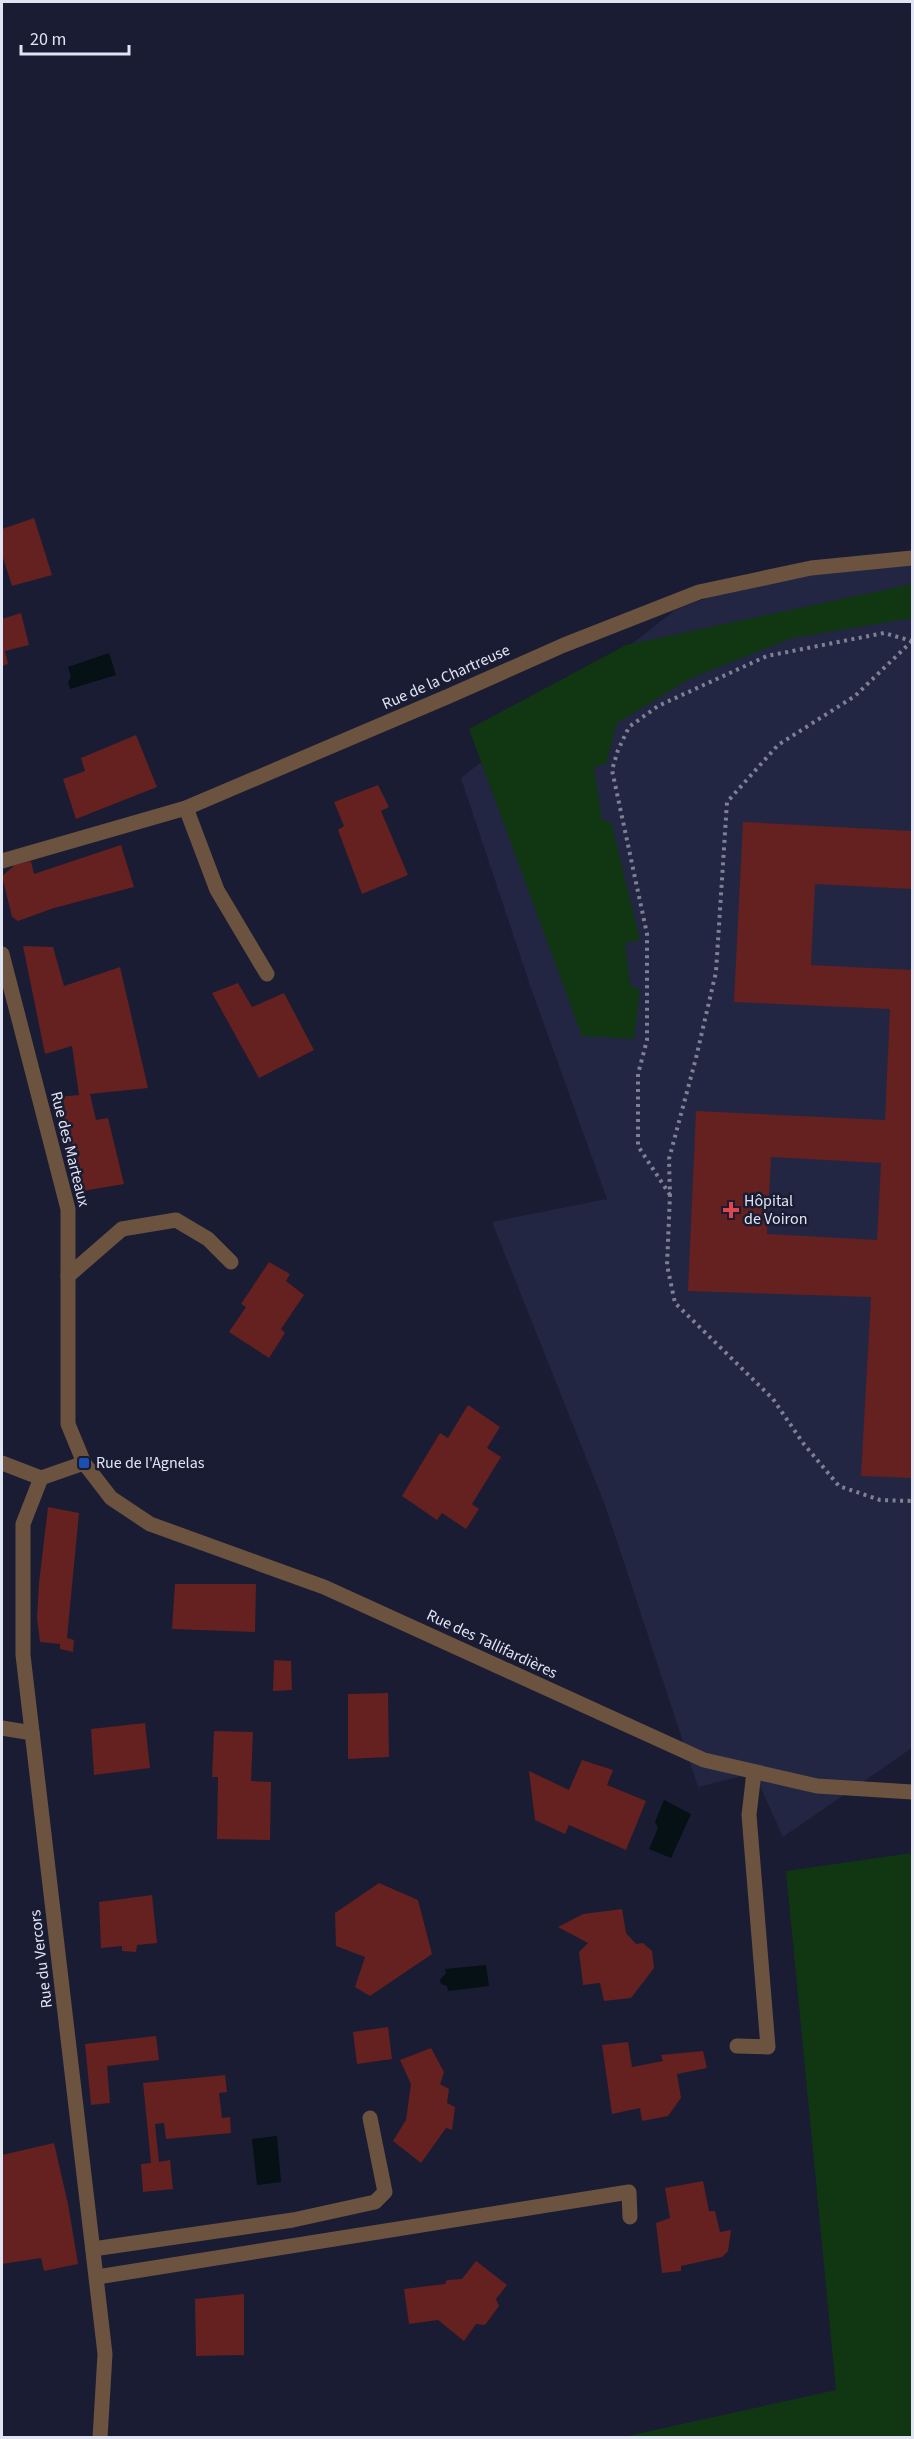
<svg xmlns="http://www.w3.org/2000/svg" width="914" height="2439" font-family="'Source Sans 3',sans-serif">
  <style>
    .built { fill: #222642 }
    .green { fill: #113612 }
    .water { fill: #051115 }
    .building { fill: #652020; fill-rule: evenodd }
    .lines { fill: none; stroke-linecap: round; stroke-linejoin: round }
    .path { stroke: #7e8194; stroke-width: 4; stroke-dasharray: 3 4.5; stroke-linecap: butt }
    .minor { stroke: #6c5340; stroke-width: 15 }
    .health-dot { fill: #e0444e; stroke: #191c32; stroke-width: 2 }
    .transit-dot { fill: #1a4fb4; stroke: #191c32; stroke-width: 2 }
    .labels { text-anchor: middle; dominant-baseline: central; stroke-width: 5; stroke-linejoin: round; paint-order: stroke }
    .street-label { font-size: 16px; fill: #e1e4f3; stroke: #191c32 }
    .poi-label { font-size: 16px; fill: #e1e4f3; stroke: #191c32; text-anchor: start }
  </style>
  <rect width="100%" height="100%" fill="#191c32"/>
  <path class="built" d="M912 562V1748L783 1837 754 1773 698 1787 605 1505 492 1222 607 1199 532 991 461 778 675 610 733 588 811 573Z"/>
  <g class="green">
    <path d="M912 584V618L792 638 691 678 617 723 606 764 594 767 602 820 611 822 640 940 625 943 630 985 640 990 634 1039 582 1036 469 729 626 645Z"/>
    <path d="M912 1853V2437H623L836 2390 786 1871Z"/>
  </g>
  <g class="water">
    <path d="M109 653 116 675 70 689 68 682 71 677 68 667Z"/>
    <path d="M664 1800 691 1814 671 1858 649 1849 658 1828 655 1822Z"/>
    <path d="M486 1965 489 1986 448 1991 447 1986 441 1984 440 1980 446 1973 445 1969Z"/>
    <path d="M277 2136 281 2182 257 2185 252 2139Z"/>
  </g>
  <g class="building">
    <path d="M34 518 52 575 12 586 2 555V529Z"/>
    <path d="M21 613 29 645 5 651 8 664 2 666V619Z"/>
    <path d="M136 735 157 787 76 819 63 779 85 771 81 758Z"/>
    <path d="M378 785 389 807 381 811 408 875 362 894 338 830 344 826 334 802Z"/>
    <path d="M743 822 912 831V889L815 884 811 965 912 970V1478L861 1476 871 1297 688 1291 696 1111 885 1120 890 1009 734 1002ZM771 1157 881 1163 877 1240 767 1234Z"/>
    <path d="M121 845 134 887 54 908 18 921 12 917 2 876 15 865 31 861 34 874Z"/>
    <path d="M23 946 53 947 64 986 120 967 148 1088 90 1094 96 1120 108 1118 124 1184 77 1192 56 1097 79 1095 72 1046 45 1054Z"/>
    <path d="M238 983 252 1007 284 993 314 1050 259 1078 212 993Z"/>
    <path d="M269 1262 290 1274 286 1281 304 1295 281 1329 285 1333 269 1358 229 1332 246 1307 241 1304Z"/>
    <path d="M468 1405 500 1427 487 1448 501 1457 472 1504 479 1509 466 1529 442 1513 437 1520 402 1496 440 1433 448 1438Z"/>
    <path d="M48 1507 79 1513 67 1638 74 1640 73 1652 60 1649V1644L40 1642 37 1618 39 1583Z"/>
    <path d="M175 1584H256L255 1632 172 1629Z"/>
    <path d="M274 1660 291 1661 292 1690 273 1691Z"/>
    <path d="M388 1693 389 1757 348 1759V1694Z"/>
    <path d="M145 1723 150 1768 94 1775 91 1729Z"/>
    <path d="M214 1731 253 1732 251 1781 271 1782 270 1840 217 1839 218 1777H212Z"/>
    <path d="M582 1760 613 1770 607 1785 646 1801 626 1850 569 1825 565 1834 535 1820 529 1771 569 1790Z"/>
    <path d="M379 1883 418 1900 432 1954 370 1996 355 1987 365 1957 336 1946 335 1913Z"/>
    <path d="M152 1895 157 1943 137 1945 136 1952 122 1951V1946L101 1948 99 1902Z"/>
    <path d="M622 1909 626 1933 636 1944 643 1943 652 1951 654 1968 631 1998 604 2001 600 1983 583 1985 579 1952 588 1943 558 1927 583 1914Z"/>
    <path d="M388 2027 392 2059 357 2064 353 2032Z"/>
    <path d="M156 2036 159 2060 107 2066 110 2103 91 2105 85 2044Z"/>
    <path d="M628 2042 632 2067 663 2061 661 2055 703 2051 707 2068 677 2074 681 2098 668 2116 642 2121 640 2108 612 2114 602 2045Z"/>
    <path d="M431 2048 444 2072 440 2084 449 2089 447 2103 455 2107 452 2130 446 2128 421 2163 393 2141 406 2120 411 2084 400 2060Z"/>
    <path d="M225 2075 227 2092 219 2093 222 2118 230 2117 231 2133 166 2139 164 2123 155 2124 159 2162 170 2160 173 2189 143 2192 141 2164 151 2163 143 2083Z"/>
    <path d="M54 2143 68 2204 78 2264 44 2271 41 2258 2 2264V2178H3L2 2155Z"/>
    <path d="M703 2181 709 2211H715L720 2232 731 2230 728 2251 722 2257 681 2266V2271L662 2273 656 2223 670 2218 665 2188Z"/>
    <path d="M476 2261 507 2285 496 2299 499 2306 485 2325 476 2324 464 2341 438 2320 409 2324 404 2289 445 2284 447 2280 462 2279Z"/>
    <path d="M244 2294V2355L196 2356 195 2299Z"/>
  </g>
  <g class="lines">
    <g class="path">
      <path d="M912 641 855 696 778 745 727 802 716 972 696 1058 669 1159 670 1195 667 1265 675 1303 773 1399 803 1443 839 1486 880 1500 912 1501"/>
      <path d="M670 1195 638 1146V1074L647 1040V934L612 770 618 750 629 727 658 706 767 656 884 633 912 641"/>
    </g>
    <g class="minor">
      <path d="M186 808 217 890 267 974"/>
      <path d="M2 861 186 808 449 696 564 645 699 592 811 568 912 558"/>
      <path d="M2 954 68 1209V1424L84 1463 111 1498 150 1524 324 1587 704 1760 817 1786 912 1792"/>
      <path d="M68 1276 122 1229 176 1220 208 1239 231 1262"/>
      <path d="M2 1463 41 1478 84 1463"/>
      <path d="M41 1478 23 1524V1655L105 2354 100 2438"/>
      <path d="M2 1728 32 1733"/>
      <path d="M737 2046 768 2047 749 1815 754 1772"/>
      <path d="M93 2249 293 2220 375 2202 385 2192 370 2118"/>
      <path d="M97 2277 629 2192 630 2217"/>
    </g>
  </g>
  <path class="health-dot" d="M728 1201h6v6h6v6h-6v6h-6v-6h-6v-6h6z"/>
  <rect class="transit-dot" x="78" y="1457" width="12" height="12" rx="3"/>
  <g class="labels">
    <g class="street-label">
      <text transform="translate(446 677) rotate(-24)">Rue de la Chartreuse</text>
      <text transform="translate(70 1149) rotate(76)">Rue des Marteaux</text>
      <text transform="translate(492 1644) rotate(25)">Rue des Tallifardières</text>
      <text transform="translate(41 1959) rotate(-97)">Rue du Vercors</text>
    </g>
    <g class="poi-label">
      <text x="744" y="1201">Hôpital<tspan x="744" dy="18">de Voiron</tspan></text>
      <text x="96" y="1463">Rue de l'Agnelas</text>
    </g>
  </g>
  <rect width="914" height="2439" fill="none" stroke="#e1e4f3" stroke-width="6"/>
  <path d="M21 45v9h108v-9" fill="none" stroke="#e1e4f3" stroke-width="3"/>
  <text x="30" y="45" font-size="18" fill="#e1e4f3" stroke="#191c32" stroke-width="4.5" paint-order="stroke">20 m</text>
</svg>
